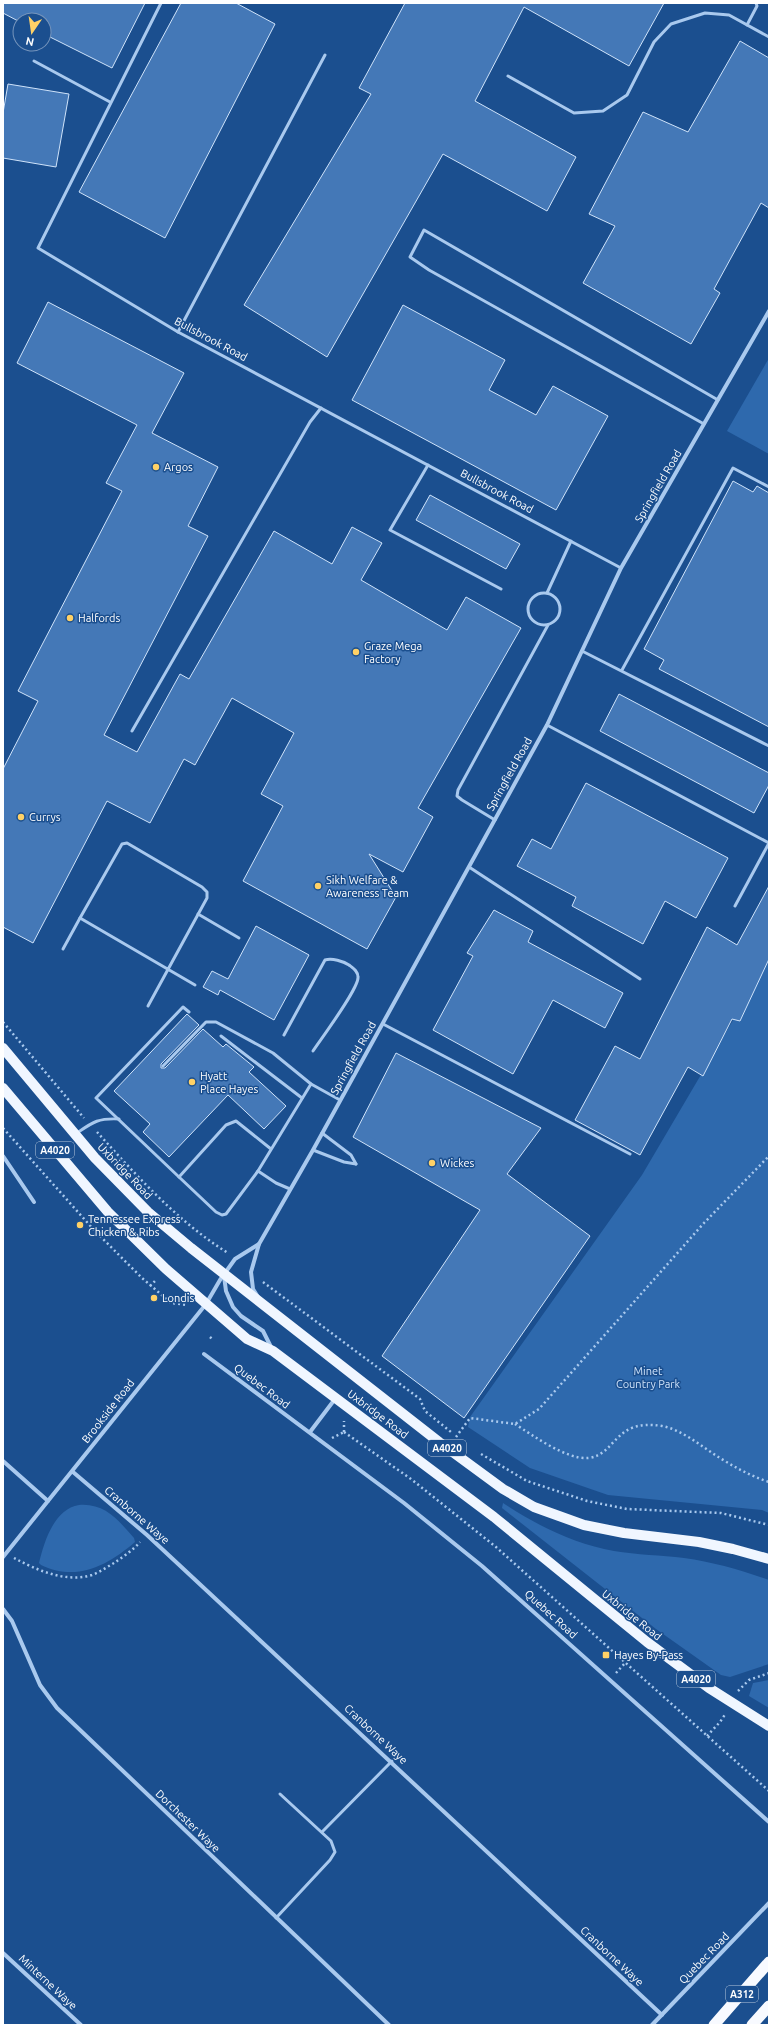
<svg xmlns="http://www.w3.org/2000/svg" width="772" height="2028" font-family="Ubuntu,sans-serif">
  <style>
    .green { fill: #2e69ad }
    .building { fill: #4478b7; stroke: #cfe3fa }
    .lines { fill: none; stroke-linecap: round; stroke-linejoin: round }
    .path { stroke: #a9c9ee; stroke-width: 2.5; stroke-dasharray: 2 3; stroke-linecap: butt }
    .service { stroke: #a9c9ee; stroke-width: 3 }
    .minor { stroke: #a9c9ee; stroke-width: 4 }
    .primary { stroke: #f0f6ff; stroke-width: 10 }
    .trunk { stroke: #f8faff; stroke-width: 11 }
    .poi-dot { fill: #ffd166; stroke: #1b4f8f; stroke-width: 1.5 }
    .labels { text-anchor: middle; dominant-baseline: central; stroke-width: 3; stroke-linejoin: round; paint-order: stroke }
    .shield { fill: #1b4f8f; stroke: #bbcadd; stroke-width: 1 }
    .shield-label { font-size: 10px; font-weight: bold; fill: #fff }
    .street-label { font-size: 11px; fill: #fff; stroke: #1b4f8f }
    .poi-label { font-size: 11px; fill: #fff; stroke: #1b4f8f; text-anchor: start }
    .park-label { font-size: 11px; fill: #cfe3fa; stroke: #1b4f8f }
  </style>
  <rect width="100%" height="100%" fill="#1b4f8f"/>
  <g class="green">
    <path d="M769 358V454L727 431Z"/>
    <path d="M769 959V1513L762 1510 608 1495 530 1468 468 1427 470 1417 642 1175Z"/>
    <path d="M503 1503C536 1525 574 1544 614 1551 637 1555 661 1555 684 1558 713 1562 741 1570 769 1580V1664L730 1677 721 1675 656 1629 502 1508Z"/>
    <path d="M79 1505C105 1503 118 1520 134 1538L135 1542C107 1566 77 1582 41 1565L39 1563C44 1542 54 1509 79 1505Z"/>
    <path d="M769 1680V1708L749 1696 753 1683Z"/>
  </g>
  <g class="building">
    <path d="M3 3H145L112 68 44 34V20H20V22L3 13Z"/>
    <path d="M181 3H236L275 24 165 238 79 192Z"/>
    <path d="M405 3H664L629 66 524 7 475 101 576 157 547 211 443 154 327 357 244 305 371 94 359 88Z"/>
    <path d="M740 41 769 58V208L761 203 714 289 720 293 691 344 583 283 615 226 589 214 643 112 688 132Z"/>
    <path d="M8 84 69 94 56 167 3 158V113Z"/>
    <path d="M48 302 184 373 152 433 218 467 188 526 208 536 104 735 137 752 180 674 189 679 274 531 332 564 352 527 382 543 361 580 447 630 466 597 521 628 418 808 433 817 403 872 369 854 396 897 367 949 243 881 283 806 261 794 294 733 232 698 195 765 184 759 150 823 107 801 33 943 3 927V769L38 701 18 691 122 491 106 483 137 425 17 363Z"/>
    <path d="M403 305 505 360 489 390 536 415 553 386 608 416 556 510 352 400Z"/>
    <path d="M733 481 753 492 757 486 769 493V727L659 669 664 660 644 649Z"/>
    <path d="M430 495 520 544 506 569 416 520Z"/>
    <path d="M619 694 769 773V785L754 813 600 731Z"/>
    <path d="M586 783 728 858 696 918 665 901 643 944 572 906 576 897 517 866 532 839 551 849Z"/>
    <path d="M769 886V959L740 1021 732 1019 703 1076 688 1067 640 1155 575 1120 615 1046 640 1059 707 927 737 945Z"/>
    <path d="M494 910 533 931 528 942 623 993 605 1028 553 1000 513 1074 433 1030 473 956 467 953Z"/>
    <path d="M256 926 309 955 274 1020 220 990 218 995 203 987 212 971 228 979Z"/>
    <path d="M187 1014 199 1025 161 1064V1068H165L203 1029 223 1047 226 1044 254 1067 249 1072 286 1106 264 1129 228 1095 169 1157 143 1132 150 1124 114 1091Z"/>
    <path d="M396 1053 541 1128 507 1174 590 1236 464 1418 382 1356 480 1210 353 1137Z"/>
  </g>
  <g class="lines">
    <g class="path">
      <path d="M3 1022 84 1118"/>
      <path d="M3 1128 94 1230 142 1278 171 1303 188 1305"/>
      <path d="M97 1132C136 1175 178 1222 228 1253"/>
      <path d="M263 1282 420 1399 425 1411 451 1432"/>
      <path d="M150 1286 157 1279"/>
      <path d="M210 1337 212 1339"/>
      <path d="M515 1424C532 1435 567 1460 588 1458 617 1455 613 1418 662 1426 683 1430 702 1447 720 1458 736 1468 751 1476 769 1482"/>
      <path d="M344 1432 411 1479 496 1547 769 1791"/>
      <path d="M344 1432V1421"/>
      <path d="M456 1437 470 1418 515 1424 539 1409 704 1223 769 1156"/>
      <path d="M332 1438 344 1432"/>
      <path d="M481 1454 527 1481 587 1501 627 1509 721 1513 769 1525"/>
      <path d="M14 1558C37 1570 65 1583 92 1575 100 1572 107 1567 114 1563 123 1557 133 1550 140 1542"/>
      <path d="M616 1673 625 1663"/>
      <path d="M738 1691 749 1680 769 1673"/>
      <path d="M707 1736 720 1722 726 1713"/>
    </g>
    <g class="service">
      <path d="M161 3 38 248 178 332 621 568"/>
      <path d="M747 25 757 6 756 3"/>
      <path d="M34 61 110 102"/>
      <path d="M508 76 574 113 603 111 627 95 654 42 671 24 705 13 729 15 769 37"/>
      <path d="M178 332 325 55"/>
      <path d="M704 424 429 270 410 257 424 230 718 400"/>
      <path d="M428 465 390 530 501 589"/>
      <path d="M547 593 571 541"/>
      <circle cx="544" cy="609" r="16"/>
      <path d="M582 651 769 746"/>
      <path d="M622 670 733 468 769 487"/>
      <path d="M547 725 769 843"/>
      <path d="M132 731 310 422 321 408"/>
      <path d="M495 820 462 800 457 796 458 790 548 625"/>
      <path d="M469 867 640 979"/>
      <path d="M735 906 769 843"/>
      <path d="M198 914 239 938"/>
      <path d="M63 949 80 918"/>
      <path d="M148 1006 207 898V892L202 887 127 843 122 844 80 918 195 985"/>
      <path d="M383 1024 630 1154"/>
      <path d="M284 1035 325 960C332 958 343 961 349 965 353 968 358 971 358 977 359 988 321 1039 313 1051"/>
      <path d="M221 1036 302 1098"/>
      <path d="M163 1066 206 1022H216L273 1053 311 1084"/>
      <path d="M77 1133C93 1122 98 1118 119 1119"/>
      <path d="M322 1133 351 1155 356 1164"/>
      <path d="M271 1149 236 1121 226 1125 179 1177 216 1212 222 1215 226 1214 258 1171 311 1084 340 1100"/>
      <path d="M313 1150 344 1162 356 1164"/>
      <path d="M258 1171 276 1183 290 1189"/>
      <path d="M179 1177 96 1098 183 1007 189 1012"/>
      <path d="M322 1832 392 1761"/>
      <path d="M276 1918 330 1860 335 1852 331 1841 280 1794"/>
    </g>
    <g class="minor">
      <path d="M3 1156 34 1202"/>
      <path d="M224 1276 226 1291 233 1307 241 1316 263 1331 271 1347"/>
      <path d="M258 1297 253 1289 251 1272 259 1244 313 1150 547 725 621 568 769 311"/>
      <path d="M204 1354 404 1503 482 1566 769 1822"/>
      <path d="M310 1432 335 1399"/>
      <path d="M3 1461 48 1501"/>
      <path d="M73 1472 147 1535 662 2015"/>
      <path d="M3 1557 206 1304 220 1280 235 1259 259 1244"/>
      <path d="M3 1609 12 1621 40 1685 57 1708 389 2025"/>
      <path d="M3 1953 81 2025"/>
      <path d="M652 2025 769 1903"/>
    </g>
    <g class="primary">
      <path d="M3 1048 95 1158 148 1212 191 1248 439 1442 503 1489 534 1507 584 1525 624 1533 699 1542 733 1549 769 1559"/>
      <path d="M3 1088 108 1212 166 1269 247 1339 273 1351 494 1517 647 1642 709 1688 769 1726"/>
    </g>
    <g class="trunk">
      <path d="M714 2025 769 1962"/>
      <path d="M752 2025 769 2006"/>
    </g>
  </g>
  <g class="poi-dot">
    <circle cx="156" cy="467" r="4"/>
    <circle cx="70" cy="618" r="4"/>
    <circle cx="356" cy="652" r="4"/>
    <circle cx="21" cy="817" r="4"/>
    <circle cx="318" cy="886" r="4"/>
    <circle cx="192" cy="1082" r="4"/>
    <circle cx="432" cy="1163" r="4"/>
    <circle cx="80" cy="1225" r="4"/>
    <circle cx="154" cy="1298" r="4"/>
    <rect x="602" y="1651" width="8" height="8" rx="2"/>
  </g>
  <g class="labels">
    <g class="shield">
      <rect x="36" y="1142" width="38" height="16" rx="3"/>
      <rect x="428" y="1440" width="38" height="16" rx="3"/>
      <rect x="677" y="1671" width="38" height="16" rx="3"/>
      <rect x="726" y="1986" width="32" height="16" rx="3"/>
    </g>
    <g class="shield-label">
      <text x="55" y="1150">A4020</text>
      <text x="447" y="1448">A4020</text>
      <text x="696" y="1679">A4020</text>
      <text x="742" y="1994">A312</text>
    </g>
    <g class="street-label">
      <text transform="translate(211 339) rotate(28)">Bullsbrook Road</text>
      <text transform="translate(658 486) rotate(-60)">Springfield Road</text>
      <text transform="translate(497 491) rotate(28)">Bullsbrook Road</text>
      <text transform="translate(509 774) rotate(-61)">Springfield Road</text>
      <text transform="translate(353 1058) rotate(-61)">Springfield Road</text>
      <text transform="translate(125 1171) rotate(46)">Uxbridge Road</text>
      <text transform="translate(262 1386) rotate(37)">Quebec Road</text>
      <text transform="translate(108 1411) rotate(-52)">Brookside Road</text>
      <text transform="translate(378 1414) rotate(37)">Uxbridge Road</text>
      <text transform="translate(137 1515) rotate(41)">Cranborne Waye</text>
      <text transform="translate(551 1614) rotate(42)">Quebec Road</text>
      <text transform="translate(632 1615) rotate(39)">Uxbridge Road</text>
      <text transform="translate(376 1734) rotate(43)">Cranborne Waye</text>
      <text transform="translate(188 1821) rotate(44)">Dorchester Waye</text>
      <text transform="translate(612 1956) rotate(43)">Cranborne Waye</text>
      <text transform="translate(704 1958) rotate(-46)">Quebec Road</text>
      <text transform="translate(48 1982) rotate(43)">Minterne Waye</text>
    </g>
    <g class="poi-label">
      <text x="164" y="467">Argos</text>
      <text x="78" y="618">Halfords</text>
      <text x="364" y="646">Graze Mega<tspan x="364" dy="13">Factory</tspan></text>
      <text x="29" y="817">Currys</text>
      <text x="326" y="880">Sikh Welfare &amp;<tspan x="326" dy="13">Awareness Team</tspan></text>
      <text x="200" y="1076">Hyatt<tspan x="200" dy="13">Place Hayes</tspan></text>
      <text x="440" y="1163">Wickes</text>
      <text x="88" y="1219">Tennessee Express<tspan x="88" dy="13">Chicken &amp; Ribs</tspan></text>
      <text x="162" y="1298">Londis</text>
      <text x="614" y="1655">Hayes By-Pass</text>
    </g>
    <g class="park-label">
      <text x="648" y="1371">Minet<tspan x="648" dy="13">Country Park</tspan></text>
    </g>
  </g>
  <rect width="772" height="2028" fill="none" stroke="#ffffff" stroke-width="8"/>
  <g transform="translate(32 32) rotate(193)"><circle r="19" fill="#1b4f8f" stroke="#7695bc"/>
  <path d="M0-3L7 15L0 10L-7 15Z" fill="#ffd166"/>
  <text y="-6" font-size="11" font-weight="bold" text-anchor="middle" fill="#ffffff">N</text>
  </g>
</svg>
